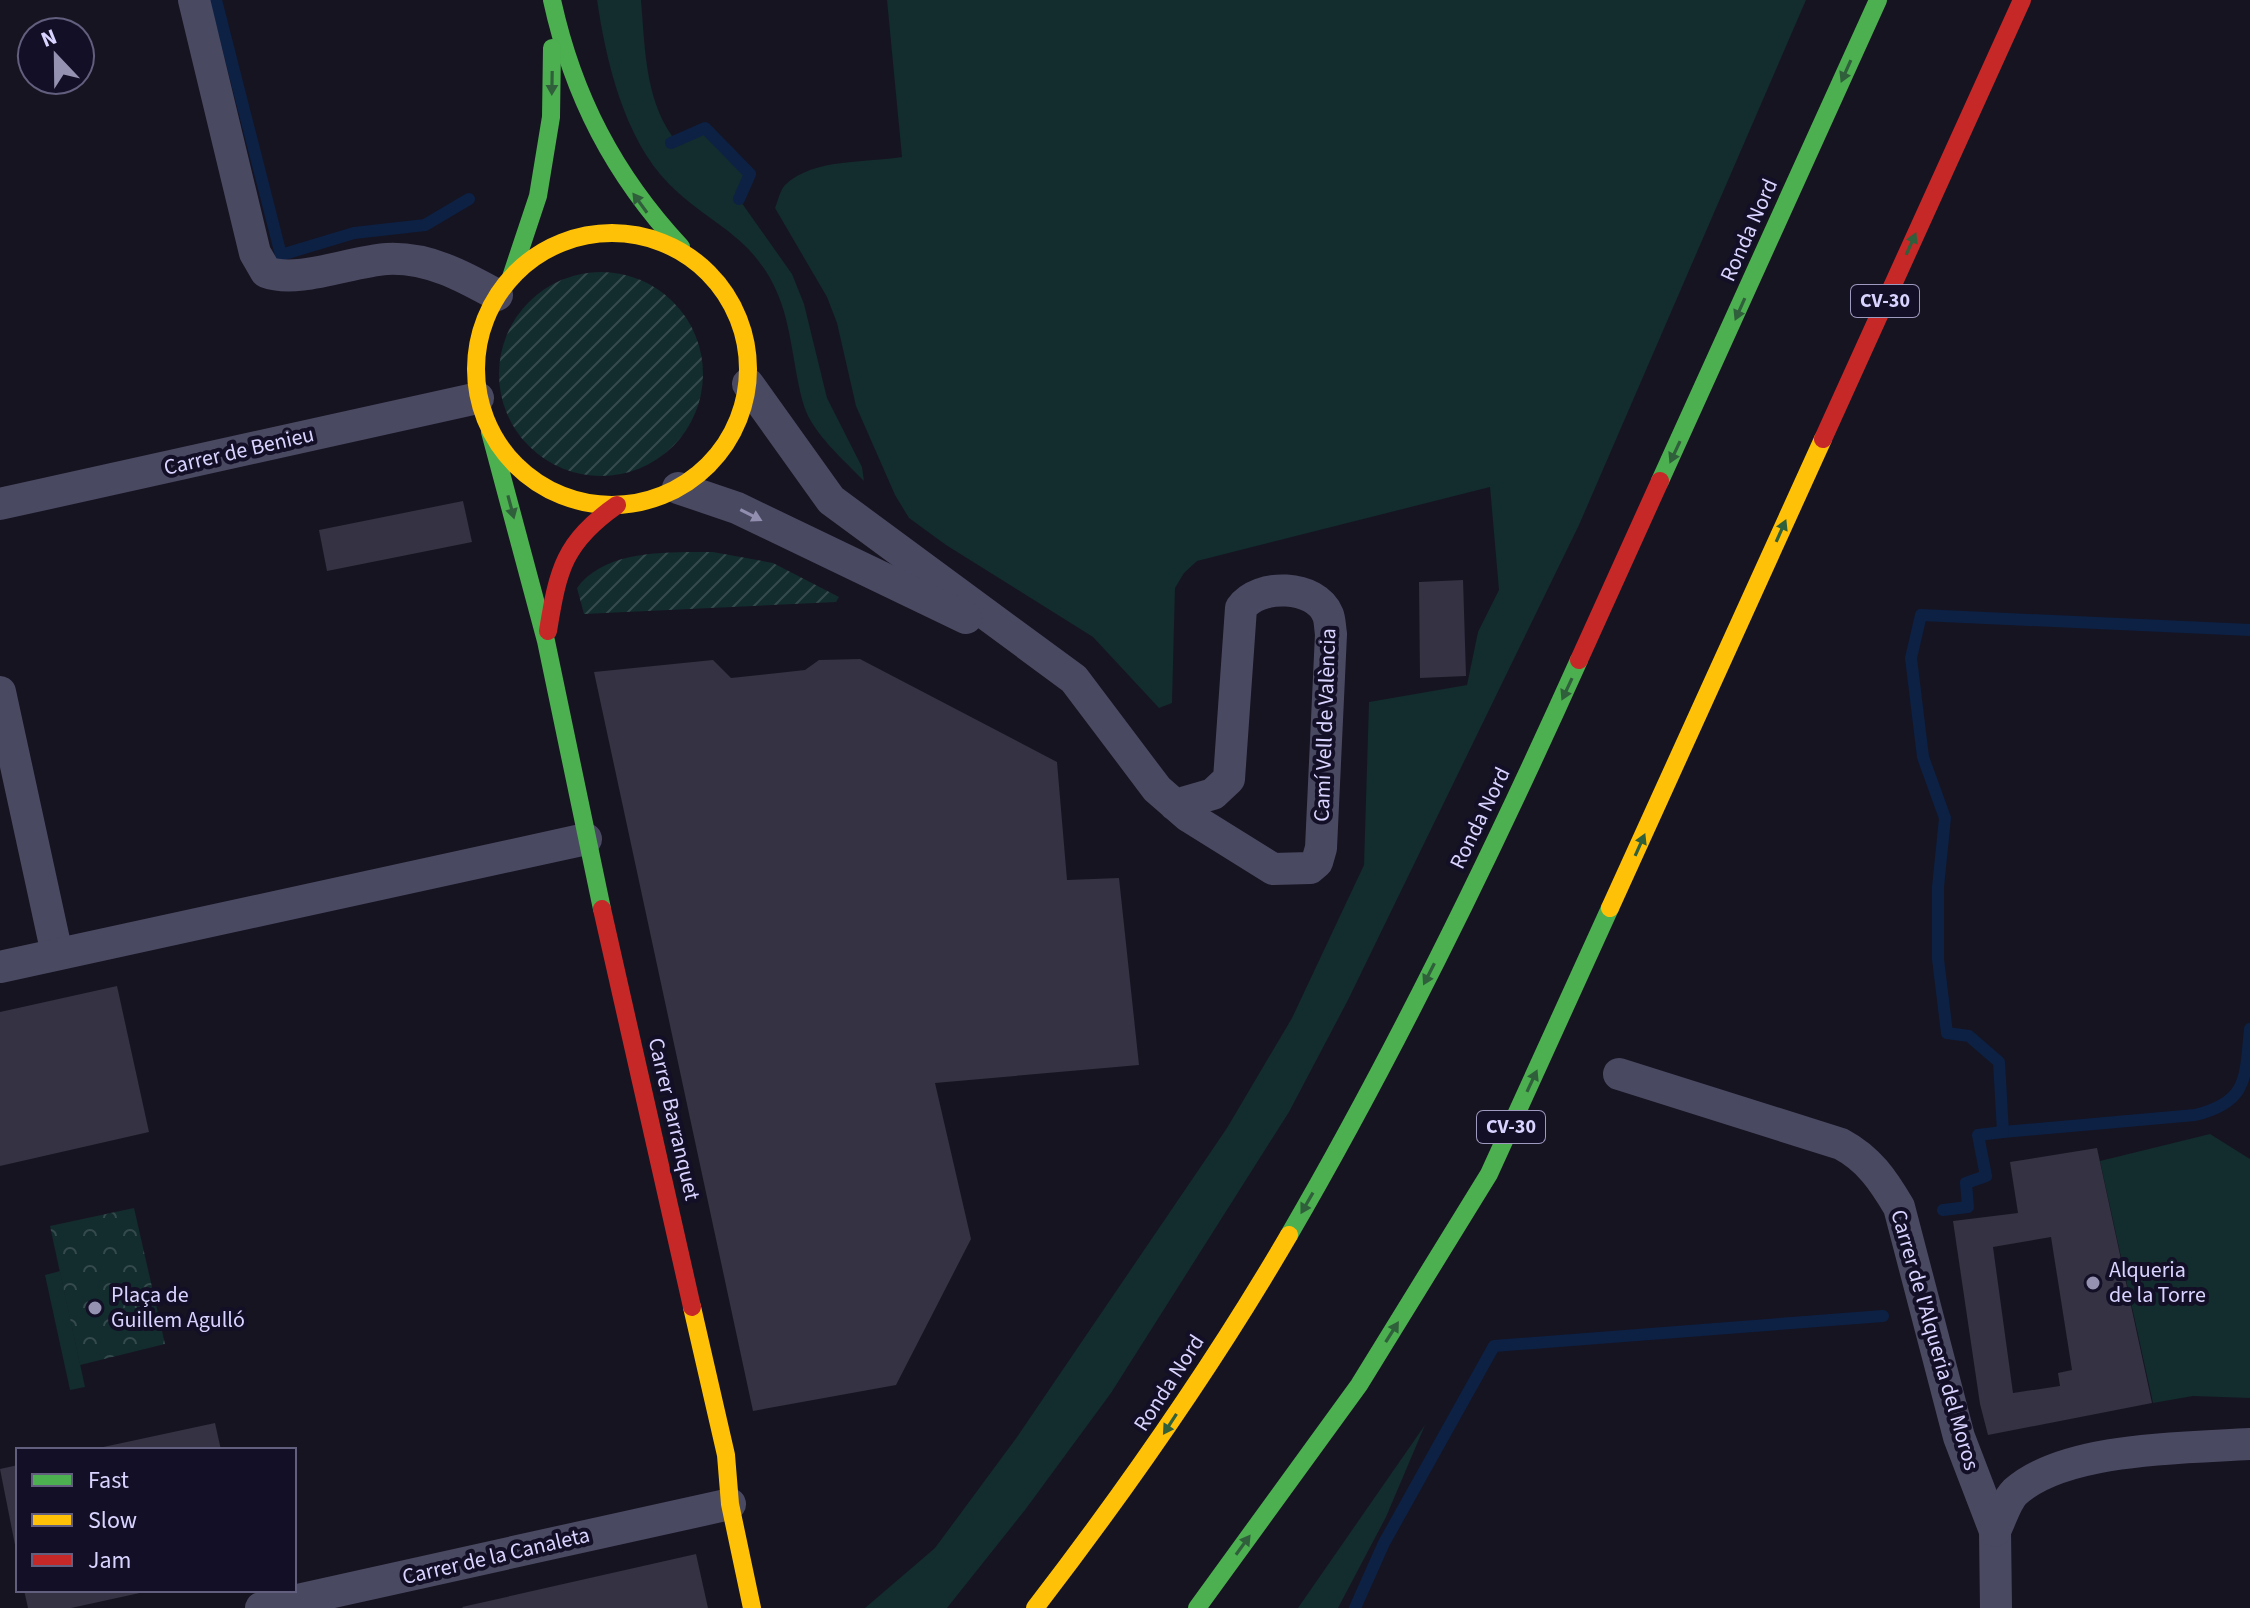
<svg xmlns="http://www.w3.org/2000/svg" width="2250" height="1608" font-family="'Source Sans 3',sans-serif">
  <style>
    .grass { fill: #132c2d }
    .park { fill: url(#park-crowns) }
    .garden { fill: url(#garden-furrows) }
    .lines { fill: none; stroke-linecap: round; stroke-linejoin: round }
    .stream { stroke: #0d2144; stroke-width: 12 }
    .building { fill: #343243; fill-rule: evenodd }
    .street { stroke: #4a4962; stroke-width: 32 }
    .fast { stroke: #4caf50; stroke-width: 18 }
    .slow { stroke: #ffc107; stroke-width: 18 }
    .jam { stroke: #c62828; stroke-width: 18 }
    .oneway { fill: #305f3b }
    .oneway2 { fill: #928eb0 }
    .poi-dot { fill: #9591b1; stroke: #130f26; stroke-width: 3 }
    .labels { text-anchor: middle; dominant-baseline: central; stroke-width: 8; stroke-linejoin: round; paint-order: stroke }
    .shield { fill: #130f26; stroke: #9e99be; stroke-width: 2 }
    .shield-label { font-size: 20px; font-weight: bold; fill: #d9d4ff }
    .street-label { font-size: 22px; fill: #d9d4ff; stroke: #130f26 }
    .poi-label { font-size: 22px; fill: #d9d4ff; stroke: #130f26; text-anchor: start }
  </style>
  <defs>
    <pattern id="park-crowns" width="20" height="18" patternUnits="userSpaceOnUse" patternTransform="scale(2)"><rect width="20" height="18" fill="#132c2d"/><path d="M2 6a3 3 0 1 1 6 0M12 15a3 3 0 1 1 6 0" fill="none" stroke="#354a4c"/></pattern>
    <pattern id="garden-furrows" width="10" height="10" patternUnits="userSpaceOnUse" patternTransform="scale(2)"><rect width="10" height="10" fill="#132c2d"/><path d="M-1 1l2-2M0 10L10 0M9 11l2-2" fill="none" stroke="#354a4c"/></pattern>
  </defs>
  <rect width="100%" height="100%" fill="#161421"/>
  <g class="grass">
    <path d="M597 0H641C645 47 645 97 672 136L705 128 750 174 739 199 792 274 804 304 827 398 862 467 864 481C844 460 813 434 804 406 791 362 793 319 770 278 743 231 704 220 669 184 624 138 606 61 597 0Z"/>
    <path d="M887 0H1806L1579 525 1348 1000 1289 1112 1111 1393 1025 1510 947 1608H865L935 1548 1017 1437 1227 1128 1292 1018 1364 865 1369 702 1467 685 1478 632 1499 590 1490 487 1197 561 1184 573 1175 588 1172 703 1159 708 1093 637 946 545 909 518 895 495 856 406 837 323 827 297 775 208C778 201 780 190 785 185 813 158 866 163 902 157Z"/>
    <path d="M2210 1134 2250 1159V1398L2193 1396 2153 1403 2100 1161Z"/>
    <path d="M60 1271 85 1387 70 1390 45 1275Z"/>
    <path d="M1425 1425 1386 1517 1338 1608H1298Z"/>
  </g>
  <path class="park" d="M134 1208 165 1344 80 1365 50 1226Z"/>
  <g class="garden">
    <circle cx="601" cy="374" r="102"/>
    <path d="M713 552 773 563 839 597 836 602 584 614 577 588C605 549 669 552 713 552Z"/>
  </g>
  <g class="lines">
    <g class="stream">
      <path d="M216 0 281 255 354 233 425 225 469 199"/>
      <path d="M671 143 705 128 750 174 739 199"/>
      <path d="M2003 1132 2195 1115C2249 1102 2245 1077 2250 1029"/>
      <path d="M1943 1210 1968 1207 1966 1183 1986 1176 1978 1135 2003 1132 1999 1062 1969 1036 1947 1033 1938 959V887L1945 818 1923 757 1911 658 1921 615 2250 630"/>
      <path d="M1355 1608 1384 1543 1494 1346 1883 1316"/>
    </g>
  </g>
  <g class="building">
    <path d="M463 501 472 542 327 571 319 530Z"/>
    <path d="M1463 580 1466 676 1420 678 1419 582Z"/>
    <path d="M860 659 1057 762 1067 880 1119 878 1139 1065 935 1083 971 1239 896 1385 753 1411 594 672 713 660 731 678 805 670 819 660Z"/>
    <path d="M117 986 149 1132 0 1166V1012Z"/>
    <path d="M2097 1148 2152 1403 1988 1435 1980 1404 1953 1221 2018 1213 2010 1162ZM2051 1237 2072 1370 2058 1373 2060 1386 2013 1393 1993 1247Z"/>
    <path d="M215 1423 221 1450H94V1449Z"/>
    <path d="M18 1465V1555H17L0 1469Z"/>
    <path d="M696 1554 708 1608H463L462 1607Z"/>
    <path d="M24 1590H149V1591L71 1608H28Z"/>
  </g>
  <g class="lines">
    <g class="street">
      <path d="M194 0 255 253 266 272C298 284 352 261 387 259 428 257 463 276 497 295"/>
      <path d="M748 384 831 500 1074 679 1157 789 1188 816 1273 869 1310 868 1317 862 1321 848 1331 634C1330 628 1330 620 1328 615 1316 584 1258 583 1241 608L1229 779 1213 794 1175 805"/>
      <path d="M678 488 737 508 966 618"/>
      <path d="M0 504 478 398"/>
      <path d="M0 692 57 954"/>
      <path d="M0 967 586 839"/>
      <path d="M1619 1074 1841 1144C1869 1159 1883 1180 1899 1207L1959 1437 1995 1531 1996 1608"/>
      <path d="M1995 1531C2001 1519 2006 1501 2015 1492 2065 1447 2185 1448 2250 1444"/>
      <path d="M261 1608 730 1504"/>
    </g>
    <g class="fast">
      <path d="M552 0C573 96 614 175 681 247"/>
      <path d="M511 277 538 196 551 117 552 48"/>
      <path d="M490 432 546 641 602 909"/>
      <path d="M1660 481 1878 0"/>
      <path d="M1289 1235C1397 1049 1491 856 1579 660"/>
      <path d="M1197 1608 1359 1385 1489 1174 1610 908"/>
    </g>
    <g class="slow">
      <circle cx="612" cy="369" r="136"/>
      <path d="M1610 908 1823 439"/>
      <path d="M692 1307 726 1455 730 1504 752 1608"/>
      <path d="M1035 1608C1128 1487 1212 1367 1289 1235"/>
    </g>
    <g class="jam">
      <path d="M1823 439 2022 0"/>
      <path d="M548 631C558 569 564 542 617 505"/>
      <path d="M1579 660 1660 481"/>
      <path d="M602 909 692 1307"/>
    </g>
  </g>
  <defs><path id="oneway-solid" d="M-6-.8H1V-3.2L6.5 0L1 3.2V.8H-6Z" transform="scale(2)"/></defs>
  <g class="oneway">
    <use href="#oneway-solid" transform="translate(1846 71) rotate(114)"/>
    <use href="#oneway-solid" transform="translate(552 83) rotate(91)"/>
    <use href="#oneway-solid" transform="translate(640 203) rotate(-126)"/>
    <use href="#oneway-solid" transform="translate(1911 244) rotate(-66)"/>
    <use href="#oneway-solid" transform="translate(1740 309) rotate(114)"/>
    <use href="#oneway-solid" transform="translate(1675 452) rotate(115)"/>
    <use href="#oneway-solid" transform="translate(511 507) rotate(75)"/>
    <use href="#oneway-solid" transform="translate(1781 531) rotate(-66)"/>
    <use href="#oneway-solid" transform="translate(1567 689) rotate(115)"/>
    <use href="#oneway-solid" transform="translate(1640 845) rotate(-66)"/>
    <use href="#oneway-solid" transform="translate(1429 974) rotate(117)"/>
    <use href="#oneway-solid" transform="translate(1532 1081) rotate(-65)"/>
    <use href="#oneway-solid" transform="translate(1307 1203) rotate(120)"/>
    <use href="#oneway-solid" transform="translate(1392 1332) rotate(-58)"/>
    <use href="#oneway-solid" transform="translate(1170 1424) rotate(123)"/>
    <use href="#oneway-solid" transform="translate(1243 1545) rotate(-54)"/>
  </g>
  <use class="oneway2" href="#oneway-solid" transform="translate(751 515) rotate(27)"/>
  <g class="poi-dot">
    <circle cx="2093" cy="1283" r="8"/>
    <circle cx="95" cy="1308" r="8"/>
  </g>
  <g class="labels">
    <g class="shield">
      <rect x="1851" y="285" width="68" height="32" rx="6"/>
      <rect x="1477" y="1111" width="68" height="32" rx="6"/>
    </g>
    <g class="shield-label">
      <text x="1885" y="301">CV-30</text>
      <text x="1511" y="1127">CV-30</text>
    </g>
    <g class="street-label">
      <text transform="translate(1749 230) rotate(-66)">Ronda Nord</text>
      <text transform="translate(239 451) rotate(-13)">Carrer de Benieu</text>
      <text transform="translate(1325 725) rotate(-88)">Camí Vell de València</text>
      <text transform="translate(1480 818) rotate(-64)">Ronda Nord</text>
      <text transform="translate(674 1119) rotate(77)">Carrer Barranquet</text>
      <text transform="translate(1935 1340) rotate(74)">Carrer de l'Alqueria del Moros</text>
      <text transform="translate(1169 1383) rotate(-57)">Ronda Nord</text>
      <text transform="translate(496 1556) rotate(-13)">Carrer de la Canaleta</text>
    </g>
    <g class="poi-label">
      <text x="2109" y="1270">Alqueria<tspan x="2109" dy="25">de la Torre</tspan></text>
      <text x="111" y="1295">Plaça de<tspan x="111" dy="25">Guillem Agulló</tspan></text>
    </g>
  </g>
  <rect x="16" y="1448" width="280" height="144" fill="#130f26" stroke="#625e7d" stroke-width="2"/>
  <rect x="32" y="1474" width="40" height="12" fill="#4caf50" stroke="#625e7d" stroke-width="2"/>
  <text x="88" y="1488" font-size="24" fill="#d9d4ff">Fast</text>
  <rect x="32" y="1514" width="40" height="12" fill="#ffc107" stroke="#625e7d" stroke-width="2"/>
  <text x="88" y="1528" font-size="24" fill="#d9d4ff">Slow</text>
  <rect x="32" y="1554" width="40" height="12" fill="#c62828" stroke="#625e7d" stroke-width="2"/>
  <text x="88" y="1568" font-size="24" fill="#d9d4ff">Jam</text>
  <g transform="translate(56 56) rotate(338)"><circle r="38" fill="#130f26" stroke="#625e7d" stroke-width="2"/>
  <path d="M0-6L14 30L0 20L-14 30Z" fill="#9591b1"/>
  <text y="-12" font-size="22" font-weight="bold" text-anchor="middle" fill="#d9d4ff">N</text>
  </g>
</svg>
